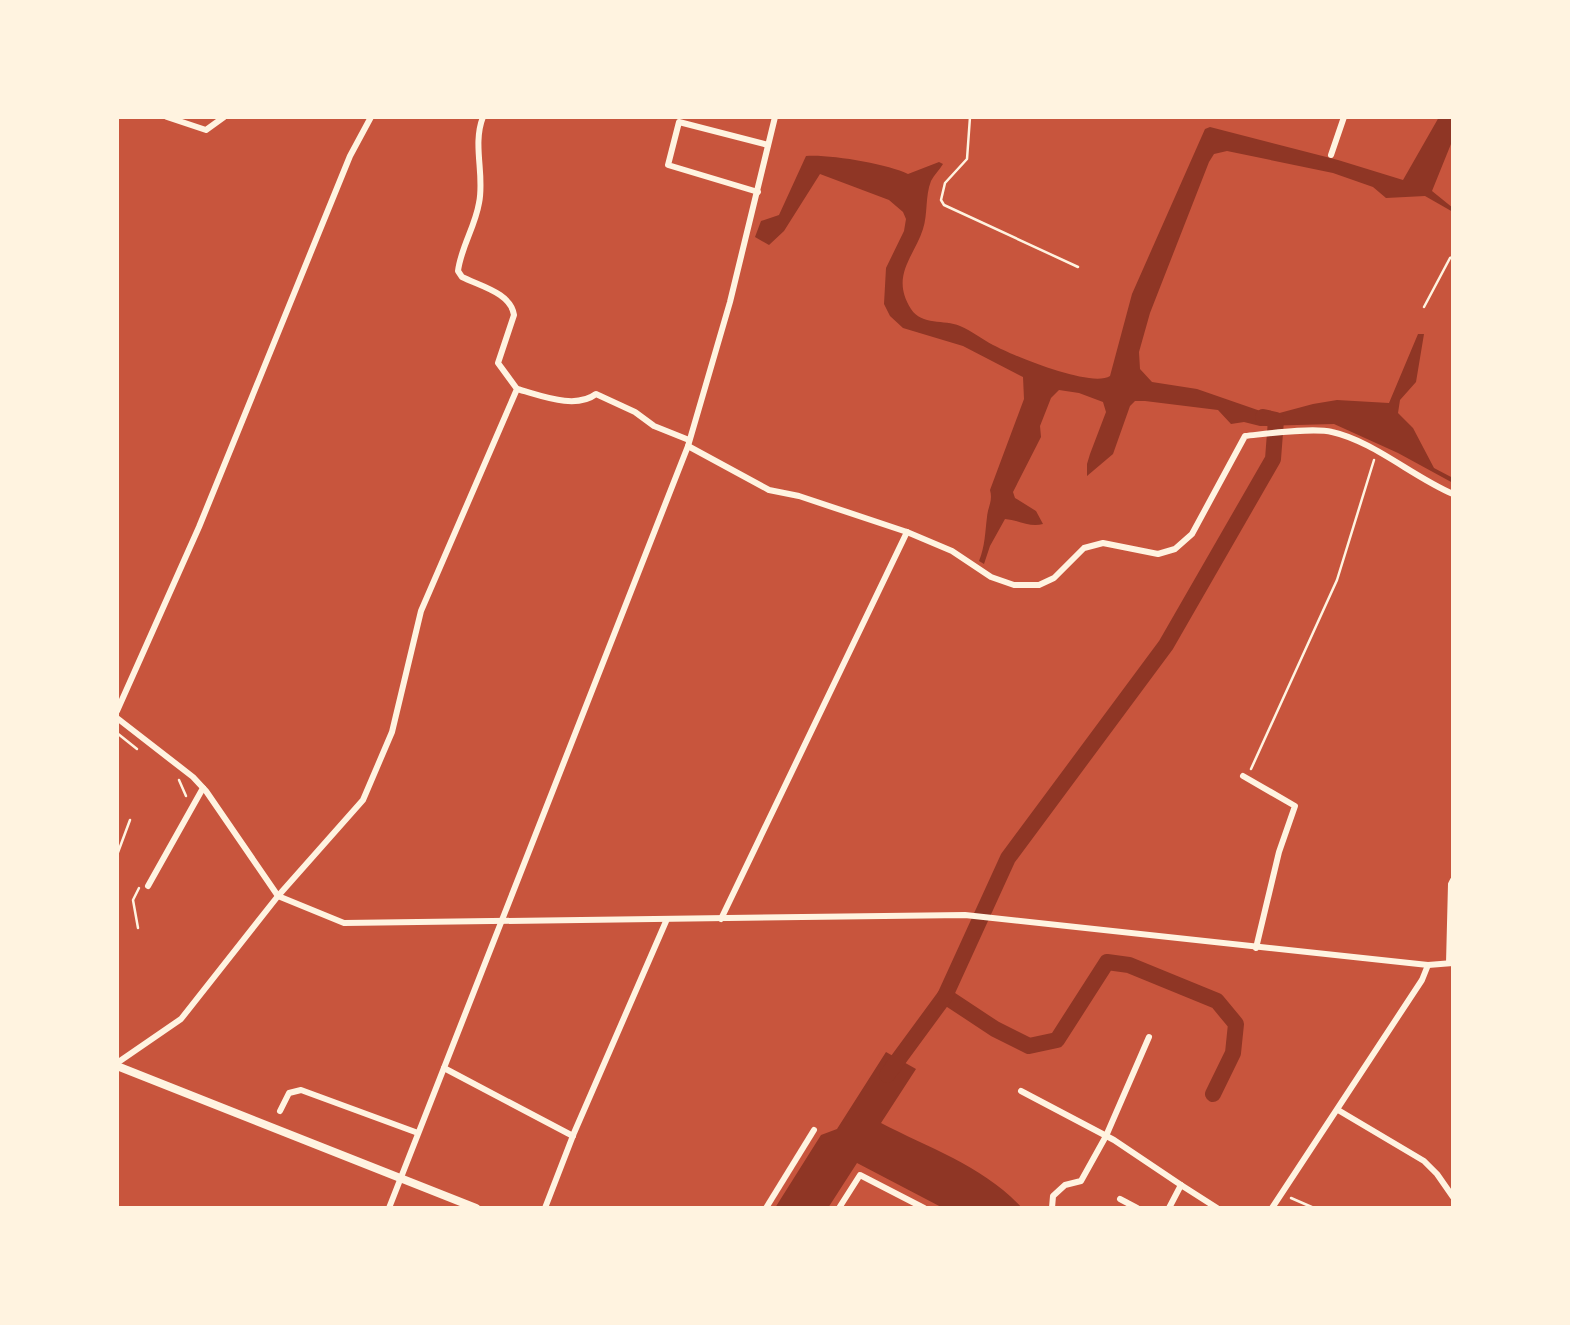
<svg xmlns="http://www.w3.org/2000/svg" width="1570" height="1325" font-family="'DejaVu Sans',sans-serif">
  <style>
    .water { fill: #8f3625 }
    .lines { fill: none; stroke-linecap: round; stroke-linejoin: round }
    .canal { stroke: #8f3625; stroke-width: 16 }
    .path { stroke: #fff3e0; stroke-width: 2.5 }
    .minor { stroke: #fff3e0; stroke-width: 6 }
    .tertiary { stroke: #fff3e0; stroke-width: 8 }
  </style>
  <rect width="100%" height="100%" fill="#c8553d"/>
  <g class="water">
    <path d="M1439 117H1453V139L1432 191 1453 208V212L1425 196 1386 198 1373 187 1333 173 1227 151 1214 154 1209 162 1150 313 1139 352 1140 369 1152 382 1197 389 1272 415 1313 404 1337 400 1389 403 1418 334H1424L1416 382 1400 400 1398 413 1413 428 1434 468 1453 478V483L1398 453 1334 424 1260 426 1244 422 1231 424 1218 410 1145 401H1135L1130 406 1113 454 1087 476V464L1090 454 1106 412 1103 402 1079 393 1059 390 1051 398 1040 426 1041 437 1013 492 1015 498 1036 511 1043 524C1030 528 1019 520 1005 519L990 546 984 564 979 561C985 546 985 533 987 517 988 506 993 501 990 490L1024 399 1023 377 963 346 903 328 890 316 884 304 886 268 904 231 906 219 903 212 889 200 820 174 784 231 769 245 755 237 761 221 779 215 806 156C829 154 888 164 908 174L939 162 943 164C940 169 934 175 931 181 925 196 928 214 923 229 914 257 890 276 911 309 922 326 944 319 960 326 972 331 982 339 993 345 1014 356 1091 388 1110 376L1132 294 1205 129 1210 127 1338 160 1403 180Z"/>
    <path d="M886 1052 916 1069 881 1123C929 1148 985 1167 1022 1208H943L857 1163 828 1208H775L821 1135 837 1129Z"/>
  </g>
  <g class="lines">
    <g class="canal">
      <path d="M945 996 995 1029 1029 1046 1057 1040 1107 962 1129 965 1217 1001 1236 1024 1233 1053 1213 1094"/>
      <path d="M887 1075 945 996 1008 858 1166 645 1273 459 1276 420 1263 417"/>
    </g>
    <g class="path">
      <path d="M970 117 967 159 945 183 941 200 944 205 1078 267"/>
      <path d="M1424 307 1450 258 1453 257"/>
      <path d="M117 733 137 749"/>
      <path d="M1251 769 1337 580 1374 460"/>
      <path d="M179 780 186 796"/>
      <path d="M117 855 130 820"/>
      <path d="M138 928 133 900 139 888"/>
      <path d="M1291 1198 1314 1208"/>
    </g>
    <g class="minor">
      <path d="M167 117 206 130 224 117"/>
      <path d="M1331 155 1344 117"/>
      <path d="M758 192 668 165 679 122 768 145"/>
      <path d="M517 389C540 395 575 410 596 394L635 412 654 426 689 440"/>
      <path d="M688 446 730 302 775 117"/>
      <path d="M117 711 199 527 350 156 371 117"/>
      <path d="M117 718 193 777 206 791 278 896 344 923 965 915 1428 965 1453 963"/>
      <path d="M1243 776 1295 806 1279 852 1256 948"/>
      <path d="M148 886 203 788"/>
      <path d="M721 919 907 532"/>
      <path d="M1449 963 1451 884 1453 880"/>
      <path d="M117 1063 181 1019 278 896 363 800 392 732 421 611 517 389 498 363 514 315C511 293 480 286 462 277L458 271C461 247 475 227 479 203 485 175 472 145 483 117"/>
      <path d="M444 1068 573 1136"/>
      <path d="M1021 1091 1114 1140 1181 1185"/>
      <path d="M1338 1110 1424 1161 1437 1174 1453 1197"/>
      <path d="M280 1111 289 1093 301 1090 418 1133"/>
      <path d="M1120 1199 1137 1208"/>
      <path d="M389 1208 688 446 769 490 799 496 907 532 952 551 991 577 1014 585H1039L1054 578 1084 548 1103 543 1158 554 1175 549 1192 534 1245 436C1265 434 1313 427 1332 432 1373 441 1413 477 1453 494"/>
      <path d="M545 1208 574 1133 667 919"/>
      <path d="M766 1208 814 1130"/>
      <path d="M839 1208 860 1175 924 1208"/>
      <path d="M1052 1208 1053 1196 1065 1185 1081 1181 1106 1136 1149 1037"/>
      <path d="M1169 1208 1181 1185 1217 1208"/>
      <path d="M1272 1208 1422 980 1428 965"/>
    </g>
    <path class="tertiary" d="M117 1066 476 1208"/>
  </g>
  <rect width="1570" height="1325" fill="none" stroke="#fff3e0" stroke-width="238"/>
</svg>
